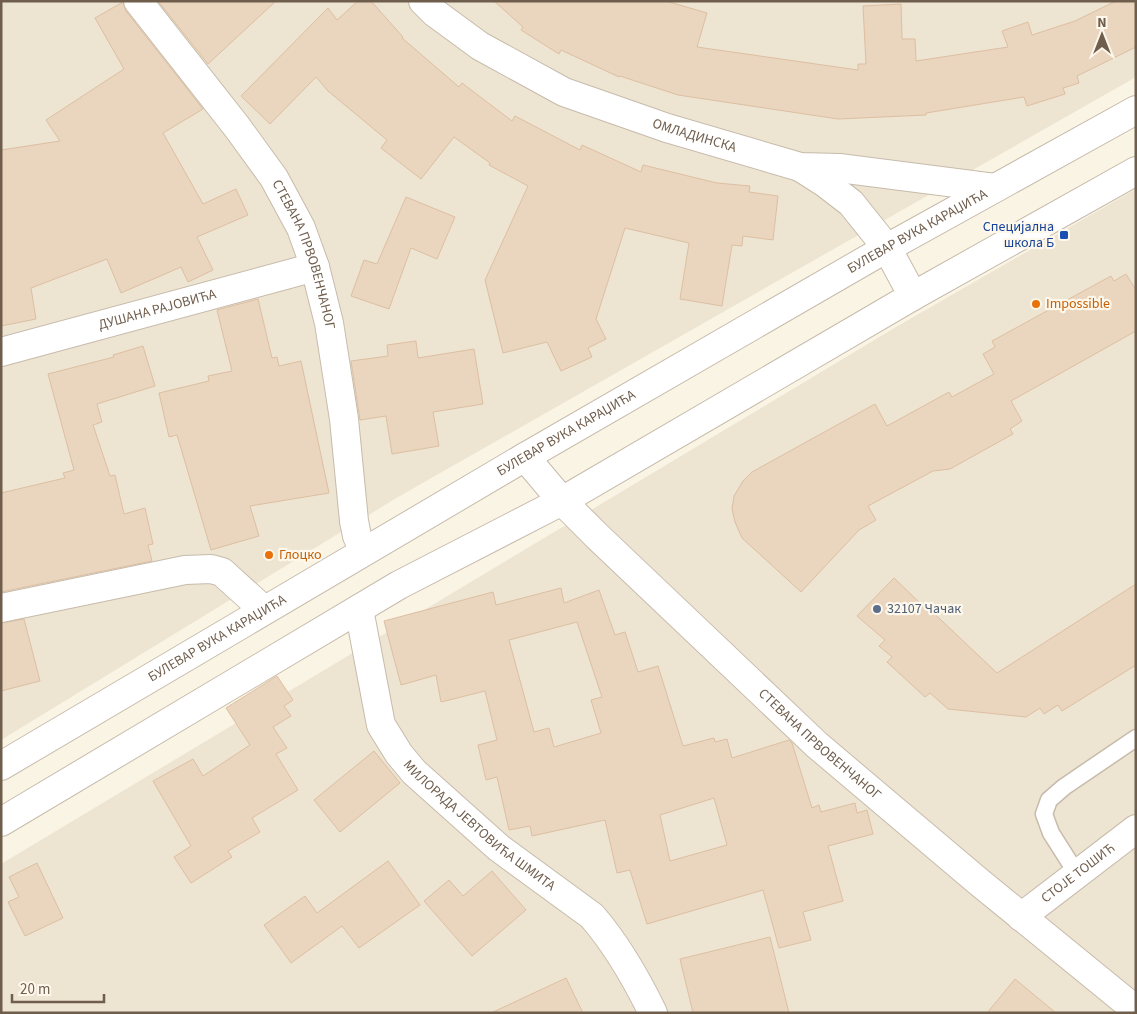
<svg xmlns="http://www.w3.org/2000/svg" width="1137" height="1014" font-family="'Source Sans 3',sans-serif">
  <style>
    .residential { fill: #ede4d2 }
    .building { fill: #ead5be; stroke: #ddbfa2; fill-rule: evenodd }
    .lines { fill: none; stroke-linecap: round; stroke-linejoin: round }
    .service-casing { stroke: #c7bbab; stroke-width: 19 }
    .minor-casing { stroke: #c7bbab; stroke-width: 30 }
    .tertiary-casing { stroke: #c7bbab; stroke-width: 30 }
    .service { stroke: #fff; stroke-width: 16 }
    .minor { stroke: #fff; stroke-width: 28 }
    .tertiary { stroke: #fff; stroke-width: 28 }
    .transit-dot { fill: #1a4fb4; stroke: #fdf8eb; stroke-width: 2 }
    .food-dot { fill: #e8710a; stroke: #fdf8eb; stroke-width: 2 }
    .service-dot { fill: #5c6f8a; stroke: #fdf8eb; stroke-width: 2 }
    .labels { text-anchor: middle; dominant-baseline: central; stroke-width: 4.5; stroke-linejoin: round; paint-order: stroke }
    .street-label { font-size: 14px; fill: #705e4d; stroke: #fdf8eb }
    .transit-label { font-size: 14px; fill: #164399; stroke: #fdf8eb; text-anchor: end }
    .food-label { font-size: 14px; fill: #c56008; stroke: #fdf8eb; text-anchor: start }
    .service-label { font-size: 14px; fill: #4e5e75; stroke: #fdf8eb; text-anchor: start }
  </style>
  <rect width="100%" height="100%" fill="#faf4e5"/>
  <g class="residential">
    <path d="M1 1H1136V77L398 497 1 740Z"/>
    <path d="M1136 189V1013H1V864L896 327Z"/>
  </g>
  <g class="building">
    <path d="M158 1H276L208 64Z"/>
    <path d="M358 1H371L403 37 402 38 459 87 462 83 512 121 515 116 580 150 582 145 641 172 643 165 717 183 750 186 749 192 778 196 773 240 743 236 742 246 732 245 722 306 680 299 689 243 625 228 596 319 606 339 588 348 592 357 561 371 547 342 503 353 485 280 528 186 489 165 490 163 454 137 421 179 381 148 387 140 328 91 316 77 270 124 241 96 328 8 337 20Z"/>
    <path d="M494 1H666L707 13 697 47 858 70V64H866L863 6 901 4 902 39H915L916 61 1008 47 1002 31 1028 22 1032 35 1075 21 1116 1H1136V47L1077 76 1079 83 1063 88 1065 94 1027 106 1024 97 926 113V115L838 119 678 95 620 76 619 77 561 50 559 54 521 30 523 27Z"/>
    <path d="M123 2 126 11 203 109 163 133 203 204 236 189 248 215 197 237 213 270 188 282 181 267 121 293 107 259 31 288 36 319 1 326V150L60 141 46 120 124 69 95 18Z"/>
    <path d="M406 197 455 217 437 259 411 248 389 309 351 296 364 260 377 264Z"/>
    <path d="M1126 274 1136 290V331L1011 401 1022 421 1010 429 1013 434 950 469 933 471 868 506 876 520 859 530 801 592 742 538 735 522 732 509 734 496 743 481 752 472 875 404 887 426 949 392 952 397 994 374 983 354 995 347 992 341 1111 276 1114 281Z"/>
    <path d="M258 299 272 358 277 357 279 366 301 361 329 493 250 506 259 536 211 550 177 435 169 437 159 393 209 381 208 376 232 371 217 310Z"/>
    <path d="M416 341 418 358 474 349 483 404 433 412 439 446 392 454 386 416 360 420 351 361 388 356 387 345Z"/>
    <path d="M143 346 155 386 97 404 102 422 93 425 110 476 115 475 124 514 145 508 153 544 148 545 152 561 1 592V493L65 478 63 473 74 470 48 374 114 357 113 355Z"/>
    <path d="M894 578 920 603 922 602 997 673 1136 584V665L1062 711 1058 705 1044 714 1040 708 1026 717 948 709 930 693 925 697 887 662 892 657 879 646 885 640 857 616Z"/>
    <path d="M561 588 564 603 599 590 615 635 625 632 638 672 658 666 683 746 714 738 715 742 727 739 732 758 789 740 792 743 812 808 819 805 821 812 855 803 857 813 867 810 873 834 828 846 843 901 803 912 811 940 779 948 763 890 647 924 630 870 617 873 605 820 532 836 530 826 509 830 497 777 486 780 478 745 497 740 485 691 441 702 436 675 401 685 384 621 493 592 496 605ZM577 622 602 697 591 700 601 733 554 747 549 728 534 732 509 640ZM714 798 727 845 670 861 660 815Z"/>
    <path d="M24 619 40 681 1 691V623Z"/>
    <path d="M277 676 293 700 284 706 291 716 273 727 287 748 276 754 298 790 252 818 260 832 228 851 232 857 191 883 174 857 191 846 153 781 193 759 203 776 250 745 226 708Z"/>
    <path d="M374 751 400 783 340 832 314 800Z"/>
    <path d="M388 861 420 905 359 948 342 926 291 963 264 925 305 896 317 913Z"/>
    <path d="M37 863 63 918 25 936 8 902 19 897 9 877Z"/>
    <path d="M492 871 526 910 472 956 424 901 449 880 463 896Z"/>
    <path d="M770 937 789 1013H693L680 959Z"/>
    <path d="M566 978 583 1013H491Z"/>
    <path d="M1015 979 1056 1013H987Z"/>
  </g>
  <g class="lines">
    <g class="service-casing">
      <path id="service" d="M1077 874 1051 833 1044 814 1049 800 1064 787 1136 738"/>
    </g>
    <g class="minor-casing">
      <g id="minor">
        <path id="s1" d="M138 1 237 127 274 178 301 228 315 267 329 323 344 419 354 521 357 536 364 551"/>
        <path id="s2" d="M423 1 435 13 480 46 564 92 667 128 800 167 839 168 995 188"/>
        <path d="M800 167 825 183 851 203 887 248 913 296"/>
        <path id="s3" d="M1 352 315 267"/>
        <path d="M1 608 185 570 211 569 222 572 264 610"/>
        <path id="s4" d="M359 609 381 725 399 754 414 772 499 848 592 916C617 945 636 978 653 1013"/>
        <path id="s5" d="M1021 917 1136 829"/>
      </g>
    </g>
    <g class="tertiary-casing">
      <g id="tertiary">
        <path id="s6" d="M525 457 562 501 597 536 817 745 979 882 1136 1010"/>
        <path id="s7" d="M1 766 525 457 887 248 1136 110"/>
        <path d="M1 822 399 585 562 501 913 296 1136 171"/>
      </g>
    </g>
    <use href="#service" class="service"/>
    <use href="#minor" class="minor"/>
    <use href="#tertiary" class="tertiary"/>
  </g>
  <rect class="transit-dot" x="1059" y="230" width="10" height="10" rx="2.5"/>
  <g class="food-dot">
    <circle cx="1036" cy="304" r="5"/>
    <circle cx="269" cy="555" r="5"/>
  </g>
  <circle class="service-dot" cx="877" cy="609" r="5"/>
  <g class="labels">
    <g class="street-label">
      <text stroke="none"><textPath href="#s2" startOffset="306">ОМЛАДИНСКА</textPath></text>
      <text stroke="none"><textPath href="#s7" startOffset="1061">БУЛЕВАР ВУКА КАРАЏИЋА</textPath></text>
      <text stroke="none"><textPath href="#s1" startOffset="306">СТЕВАНА ПРВОВЕНЧАНОГ</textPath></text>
      <text stroke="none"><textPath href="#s3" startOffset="162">ДУШАНА РАЈОВИЋА</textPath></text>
      <text stroke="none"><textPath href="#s7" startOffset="656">БУЛЕВАР ВУКА КАРАЏИЋА</textPath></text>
      <text stroke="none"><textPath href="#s7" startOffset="251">БУЛЕВАР ВУКА КАРАЏИЋА</textPath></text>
      <text stroke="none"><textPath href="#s6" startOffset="412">СТЕВАНА ПРВОВЕНЧАНОГ</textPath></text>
      <text stroke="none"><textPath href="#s4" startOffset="260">МИЛОРАДА ЈЕВТОВИЋА ШМИТА</textPath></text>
      <text stroke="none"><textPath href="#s5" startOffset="72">СТОЈЕ ТОШИЋ</textPath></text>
    </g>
    <g class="transit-label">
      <text x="1054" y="227">Специјална<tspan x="1054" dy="16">школа Б</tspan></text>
    </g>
    <g class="food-label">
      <text x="1046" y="304">Impossible</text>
      <text x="279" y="555">Глоцко</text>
    </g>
    <g class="service-label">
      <text x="887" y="609">32107 Чачак</text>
    </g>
  </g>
  <rect width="1137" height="1014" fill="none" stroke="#705e4d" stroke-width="5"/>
  <g transform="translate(1102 35)" stroke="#fdf8eb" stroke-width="4" paint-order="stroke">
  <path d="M0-4L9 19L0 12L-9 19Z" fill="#705e4d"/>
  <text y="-8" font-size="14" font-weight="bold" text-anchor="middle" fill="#705e4d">N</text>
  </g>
  <path d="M12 994v8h92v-8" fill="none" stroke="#705e4d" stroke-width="2.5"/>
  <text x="20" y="994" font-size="15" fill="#705e4d" stroke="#fdf8eb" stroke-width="4" paint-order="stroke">20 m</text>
</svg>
